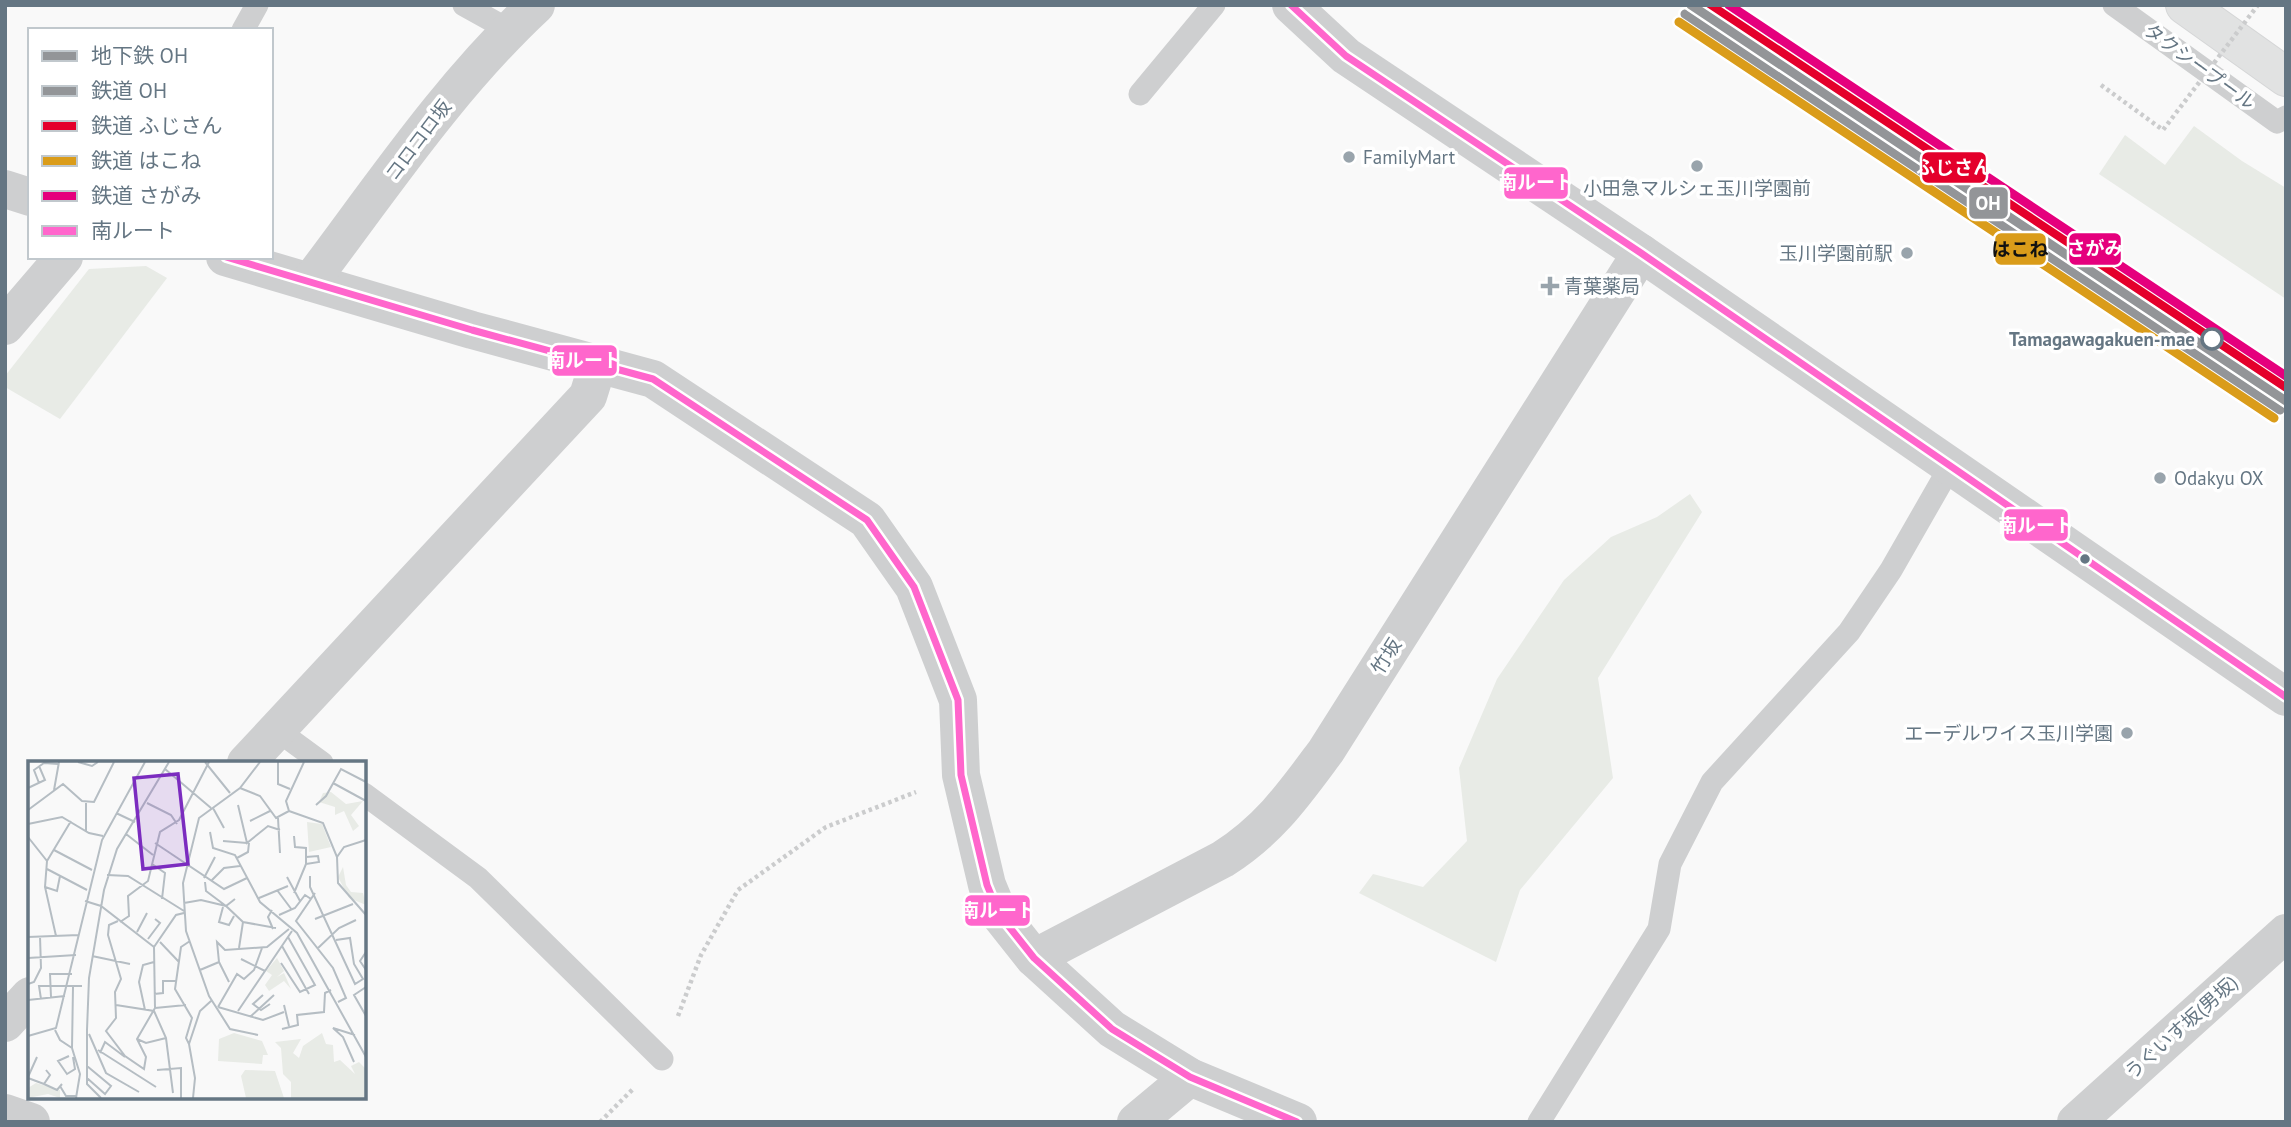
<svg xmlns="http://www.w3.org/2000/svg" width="2291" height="1127" font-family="'PT Sans','Noto Sans JP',sans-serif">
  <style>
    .green { fill: #e8ebe6 }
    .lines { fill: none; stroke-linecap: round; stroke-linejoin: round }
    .secondary-casing { stroke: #d5d6d7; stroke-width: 40 }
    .path { stroke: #cbcccd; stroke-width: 4.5; stroke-dasharray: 3.5 3.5; stroke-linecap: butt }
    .lane { stroke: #cecfd0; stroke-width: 23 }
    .street { stroke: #cecfd0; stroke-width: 38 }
    .secondary { stroke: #e1e2e2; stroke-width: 38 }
    .path-bridge { stroke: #cbcccd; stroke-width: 4.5; stroke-dasharray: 3.5 3.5; stroke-linecap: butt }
    .bus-1-casing { stroke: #fff; stroke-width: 12 }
    .bus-1 { stroke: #f6c; stroke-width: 7 }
    .rail-1-casing { stroke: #fff; stroke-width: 14 }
    .rail-2-casing { stroke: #fff; stroke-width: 14 }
    .rail-3-casing { stroke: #fff; stroke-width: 14 }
    .rail-4-casing { stroke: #fff; stroke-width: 14 }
    .rail-1 { stroke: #939598; stroke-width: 9 }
    .rail-2 { stroke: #e4002b; stroke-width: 9 }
    .rail-3 { stroke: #da9c1a; stroke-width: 9 }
    .rail-4 { stroke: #e5007d; stroke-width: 9 }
    .metro-1-casing { stroke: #fff; stroke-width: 14 }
    .metro-1 { stroke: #939598; stroke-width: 9 }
    .poi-dot { fill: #99a4ac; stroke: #fff; stroke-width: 2.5 }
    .stop-dot { fill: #fff; stroke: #657683; stroke-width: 3.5 }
    .bus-dot { fill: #657683; stroke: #fff; stroke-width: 2.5 }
    .labels { text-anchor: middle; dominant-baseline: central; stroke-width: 7; stroke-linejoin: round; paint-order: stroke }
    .street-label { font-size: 19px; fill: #657683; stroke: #fff }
    .poi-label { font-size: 19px; fill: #657683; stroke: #fff; text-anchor: start }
    .stop-label { font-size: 19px; font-weight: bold; fill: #657683; stroke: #fff; text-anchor: end }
    .inset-road { fill: none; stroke: #b5bdc3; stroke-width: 2 }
    .view { fill: #7b2cbf; fill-opacity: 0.15; stroke: #7b2cbf; stroke-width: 3.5 }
    .inset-edge { fill: none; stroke: #657683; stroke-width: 3.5 }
    .line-badge { stroke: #fff; stroke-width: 2.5 }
    .badge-label { font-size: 19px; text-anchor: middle; font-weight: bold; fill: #fff }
    .pale-badge-label { font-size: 19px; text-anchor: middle; font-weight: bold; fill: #111 }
  </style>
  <rect width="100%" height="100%" fill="#f9f9f9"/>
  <g class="green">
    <path d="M2194 126 2242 161 2286 188V299L2099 174 2125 135 2165 165Z"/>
    <path d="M146 266 167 278 60 419 5 387V376L89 269Z"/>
    <path d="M1690 494 1702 512 1598 678 1613 778 1520 890 1496 962 1359 893 1373 874 1423 887 1467 841 1459 768 1497 679 1564 580 1611 537 1657 517Z"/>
  </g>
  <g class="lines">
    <g class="secondary-casing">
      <path id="secondary" d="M2185 5 2286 77"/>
    </g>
    <g class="path">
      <path d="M678 1016 701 955 738 890 826 827 916 792"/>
      <path d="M600 1122 634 1088"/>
    </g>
    <g class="lane">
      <path d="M464 5 509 30"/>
      <path d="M2114 5 2277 122 2286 117"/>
      <path d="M243 30 257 5"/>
      <path d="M1140 94 1214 5"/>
      <path d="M277 730 322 763"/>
      <path d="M364 794 478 878 662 1059"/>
      <path d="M1539 1122 1659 929 1670 864 1712 782 1849 632 1891 570 1950 467"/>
    </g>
    <g class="street">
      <path d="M1291 5 1346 56 1641 253 2286 697"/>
      <path d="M5 189 30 197"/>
      <path d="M225 257 472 330 653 379 867 520 914 587 958 700 961 775 987 885 999 914 1034 958 1112 1029 1190 1077 1298 1122"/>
      <path d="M310 282C381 188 449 86 536 5"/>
      <path d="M5 326 64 257"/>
      <path d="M246 763 588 396 598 364"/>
      <path d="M1034 958 1223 859C1270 829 1294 794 1326 751L1641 253"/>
      <path d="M5 1023 30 996"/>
      <path d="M5 1113 31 1122"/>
      <path d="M1136 1122 1190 1077"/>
      <path d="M2076 1122 2286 933"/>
    </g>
    <use href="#secondary" class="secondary"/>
    <path class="path-bridge" d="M2101 85 2163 130 2258 5"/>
    <g class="bus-1-casing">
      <g id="bus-1">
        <path d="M1291 5 1346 56 1641 253 2286 697"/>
        <path d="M226 257 472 330 653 379 867 520 914 587 958 700 961 775 987 885 999 914 1034 958 1112 1029 1190 1077 1297 1122"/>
      </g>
    </g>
    <use href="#bus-1" class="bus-1"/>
    <g class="rail-1-casing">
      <path id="rail-1" d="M1685 14 2280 410"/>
    </g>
    <g class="rail-2-casing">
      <path id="rail-2" d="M1710 5 2286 388"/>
    </g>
    <g class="rail-3-casing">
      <path id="rail-3" d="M1679 22 2274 418"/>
    </g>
    <g class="rail-4-casing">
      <path id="rail-4" d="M1729 5 2286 376"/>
    </g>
    <use href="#rail-1" class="rail-1"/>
    <use href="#rail-2" class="rail-2"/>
    <use href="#rail-3" class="rail-3"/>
    <use href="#rail-4" class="rail-4"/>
    <g class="metro-1-casing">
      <path id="metro-1" d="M1691 5 2286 401"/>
    </g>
    <use href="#metro-1" class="metro-1"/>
  </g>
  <g class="poi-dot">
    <circle cx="1349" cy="157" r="7"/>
    <circle cx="1697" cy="166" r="7"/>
    <circle cx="1907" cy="253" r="7"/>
    <path d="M1546.5 275.5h7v7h7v7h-7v7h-7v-7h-7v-7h7z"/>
    <circle cx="2160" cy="478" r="7"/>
    <circle cx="2127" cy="733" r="7"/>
  </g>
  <circle class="stop-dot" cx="2212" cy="339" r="10"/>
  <circle class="bus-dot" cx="2085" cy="559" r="6"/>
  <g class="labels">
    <g class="street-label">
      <text transform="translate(2200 66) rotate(36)">タクシープール</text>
      <text transform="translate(418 140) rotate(-53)">コロコロ坂</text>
      <text transform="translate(1386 656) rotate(-58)">竹坂</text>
      <text transform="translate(2181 1027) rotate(-42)">うぐいす坂(男坂)</text>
    </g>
    <g class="poi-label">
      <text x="1363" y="157">FamilyMart</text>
      <text x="1697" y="188" text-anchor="middle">小田急マルシェ玉川学園前</text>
      <text x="1893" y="253" text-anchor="end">玉川学園前駅</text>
      <text x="1564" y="286">青葉薬局</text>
      <text x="2174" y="478">Odakyu OX</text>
      <text x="2113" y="733" text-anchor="end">エーデルワイス玉川学園</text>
    </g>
    <g class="stop-label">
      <text x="2195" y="339">Tamagawagakuen-mae</text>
    </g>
  </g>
  <g transform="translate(28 761)">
    <rect width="338" height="338" fill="#f9f9f9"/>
    <path d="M303 31 318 43 335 40 323 54 331 65 325 70 316 50 307 54V46L291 41 295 32ZM279 61 294 63 303 86 281 91ZM315 106 318 124 323 131 335 132 338 144 321 137 310 116ZM249 197 256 210 249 216 256 212 263 228 256 220 241 230 237 224 244 214 238 210ZM206 272 234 280 240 294H235L234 303 190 300 191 278ZM294 272 298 283 305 284 306 301 312 299 327 313 323 305 331 301 338 308V337H263V321L255 313 253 287 247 281 273 278 265 292 271 297 275 285ZM217 309 247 310 256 337H218L213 315ZM8 322 32 329V337L20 333 0 337V327Z" fill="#e8ebe6"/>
    <path class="inset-road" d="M50 1 64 5 70 1M177 1 202 32M250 1V23L262 28M137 8 183 47M11 22 6 9 16 2 30 3M305 22 338 40M0 27 17 19 11 5M212 27 232 35 248 57 261 50M26 29 31 1M119 42 143 54 149 63M210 44 219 82 240 65 252 69M288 44 298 35 313 8 338 21M185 47 196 67M0 49 35 23 54 40 66 41 86 1M261 50 295 62 309 96 310 122 338 154M261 50 258 40 276 1M88 52 107 61M250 57 252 92M222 60 242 50M0 63 34 56 61 72 75 75M58 71V42M182 71 185 87 207 94 232 141 269 172 338 296M98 73 125 94M266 75 267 86 278 87V103L266 132M0 76 19 100 17 126 28 175M195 80 219 82M127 82 196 128 219 117M26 89 64 109M278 96 290 95 291 101 278 103M309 96 316 86 338 79M209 97 220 91 221 82M19 100 43 60M124 103 137 112 134 138M19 108 59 129M79 114 100 115 156 150M282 115V126L327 223 335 218 326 203 322 177 308 179M259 116 272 140M176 117 187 96M184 119 196 107 212 105M177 121 178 130 198 145 207 138M17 126 29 130 32 115M249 129 264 149M287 132 268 160 305 207 318 237 310 241M231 137 260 125M57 140 73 145 126 186M156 142 173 139 198 145 215 161 248 167M195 146 191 161 201 164 206 155M244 149 240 156 245 168M251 154 267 147 277 134 283 138M287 158 325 143M90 160 81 164 80 174 93 218 87 231 88 257 78 270 97 295 116 308 118 296 109 278 127 247 126 186 148 154 156 152M92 161 101 155 100 135 120 120 132 71 151 59 181 1M109 171 119 152M0 176 51 174M120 178 132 162 127 158M132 181 151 201M254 185 281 233M211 187 215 161M289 188 311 167 328 159M338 191 332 200 338 209M64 195 102 203M0 197 48 194M213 198 237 210M191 201 201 221M253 202 272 231 287 224 260 176M172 209 191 201 189 181 197 189 239 186 261 168M0 223 6 221 13 207 12 175M45 226 44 287 52 313 48 337M338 226 326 234 338 255M126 233 135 232V220H148M235 234 225 243 233 249 242 243M23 236 22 213H44M13 238 11 225H54M0 239 37 235M88 244 126 250 138 277 145 332M256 244 261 265M190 246 209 213 216 218 226 209 234 187M190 246 235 259 256 251M127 247 158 244M117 249 111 221 115 204 126 201M210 250 264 170M222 256 246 234M254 268 270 264 269 254 296 251 297 232 303 229M27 269 32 279 44 287M61 273 78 312 111 331M230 274 202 268 181 235 158 170 155 122 171 57 212 27 232 1M0 275 28 267 74 79 117 1M109 278 118 282 138 277M161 283 158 277 164 257 147 228 153 186 162 180M70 289 128 326M72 292 77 281 97 296M41 295 30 300 39 313 47 308 45 296M326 301 315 276 305 267 327 274M59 305 83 325 77 333 59 317M129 309 153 307V337M0 316 9 296M0 317 16 323 22 314 18 309M16 323 29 329 34 323M32 325 38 335H48M73 337 59 323V269L61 217 76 129 89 88 141 1M165 337 167 317 161 283 172 250 183 240"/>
    <path class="view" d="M150 13 160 103 115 108 106 17Z"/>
    <rect width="338" height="338" class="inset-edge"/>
  </g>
  <g class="line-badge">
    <rect x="1921" y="151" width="66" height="33" rx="7" fill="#e4002b"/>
    <rect x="1503" y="166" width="66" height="34" rx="7" fill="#f6c"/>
    <rect x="1968" y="186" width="41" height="34" rx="7" fill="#939598"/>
    <rect x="2068" y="232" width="54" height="34" rx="7" fill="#e5007d"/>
    <rect x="1994" y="232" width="53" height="34" rx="7" fill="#da9c1a"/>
    <rect x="551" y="344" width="67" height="33" rx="7" fill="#f6c"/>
    <rect x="2003" y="508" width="66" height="34" rx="7" fill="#f6c"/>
    <rect x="964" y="894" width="67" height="33" rx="7" fill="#f6c"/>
  </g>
  <g class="badge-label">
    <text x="1954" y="174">ふじさん</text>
    <text x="1536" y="189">南ルート</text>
    <text x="1988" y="210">OH</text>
    <text x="2095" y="255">さがみ</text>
    <text x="584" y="367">南ルート</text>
    <text x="2036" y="532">南ルート</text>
    <text x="998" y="917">南ルート</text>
  </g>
  <g class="pale-badge-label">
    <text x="2020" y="256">はこね</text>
  </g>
  <rect width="2291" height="1127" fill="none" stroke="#657683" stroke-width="14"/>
  <rect x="28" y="28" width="245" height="231" fill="#ffffff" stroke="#c1c8cd" stroke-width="2"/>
  <rect x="42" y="51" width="35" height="10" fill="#939598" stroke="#c1c8cd" stroke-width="2"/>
  <text x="91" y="63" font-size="21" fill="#657683">地下鉄 OH</text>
  <rect x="42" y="86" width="35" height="10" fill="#939598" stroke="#c1c8cd" stroke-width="2"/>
  <text x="91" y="98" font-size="21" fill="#657683">鉄道 OH</text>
  <rect x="42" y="121" width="35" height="10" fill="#e4002b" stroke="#c1c8cd" stroke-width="2"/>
  <text x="91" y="133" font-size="21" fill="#657683">鉄道 ふじさん</text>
  <rect x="42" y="156" width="35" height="10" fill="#da9c1a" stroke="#c1c8cd" stroke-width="2"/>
  <text x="91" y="168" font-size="21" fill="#657683">鉄道 はこね</text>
  <rect x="42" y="191" width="35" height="10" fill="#e5007d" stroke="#c1c8cd" stroke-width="2"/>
  <text x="91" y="203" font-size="21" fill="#657683">鉄道 さがみ</text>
  <rect x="42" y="226" width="35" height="10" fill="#ff66cc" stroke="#c1c8cd" stroke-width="2"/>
  <text x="91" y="238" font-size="21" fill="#657683">南ルート</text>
</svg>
